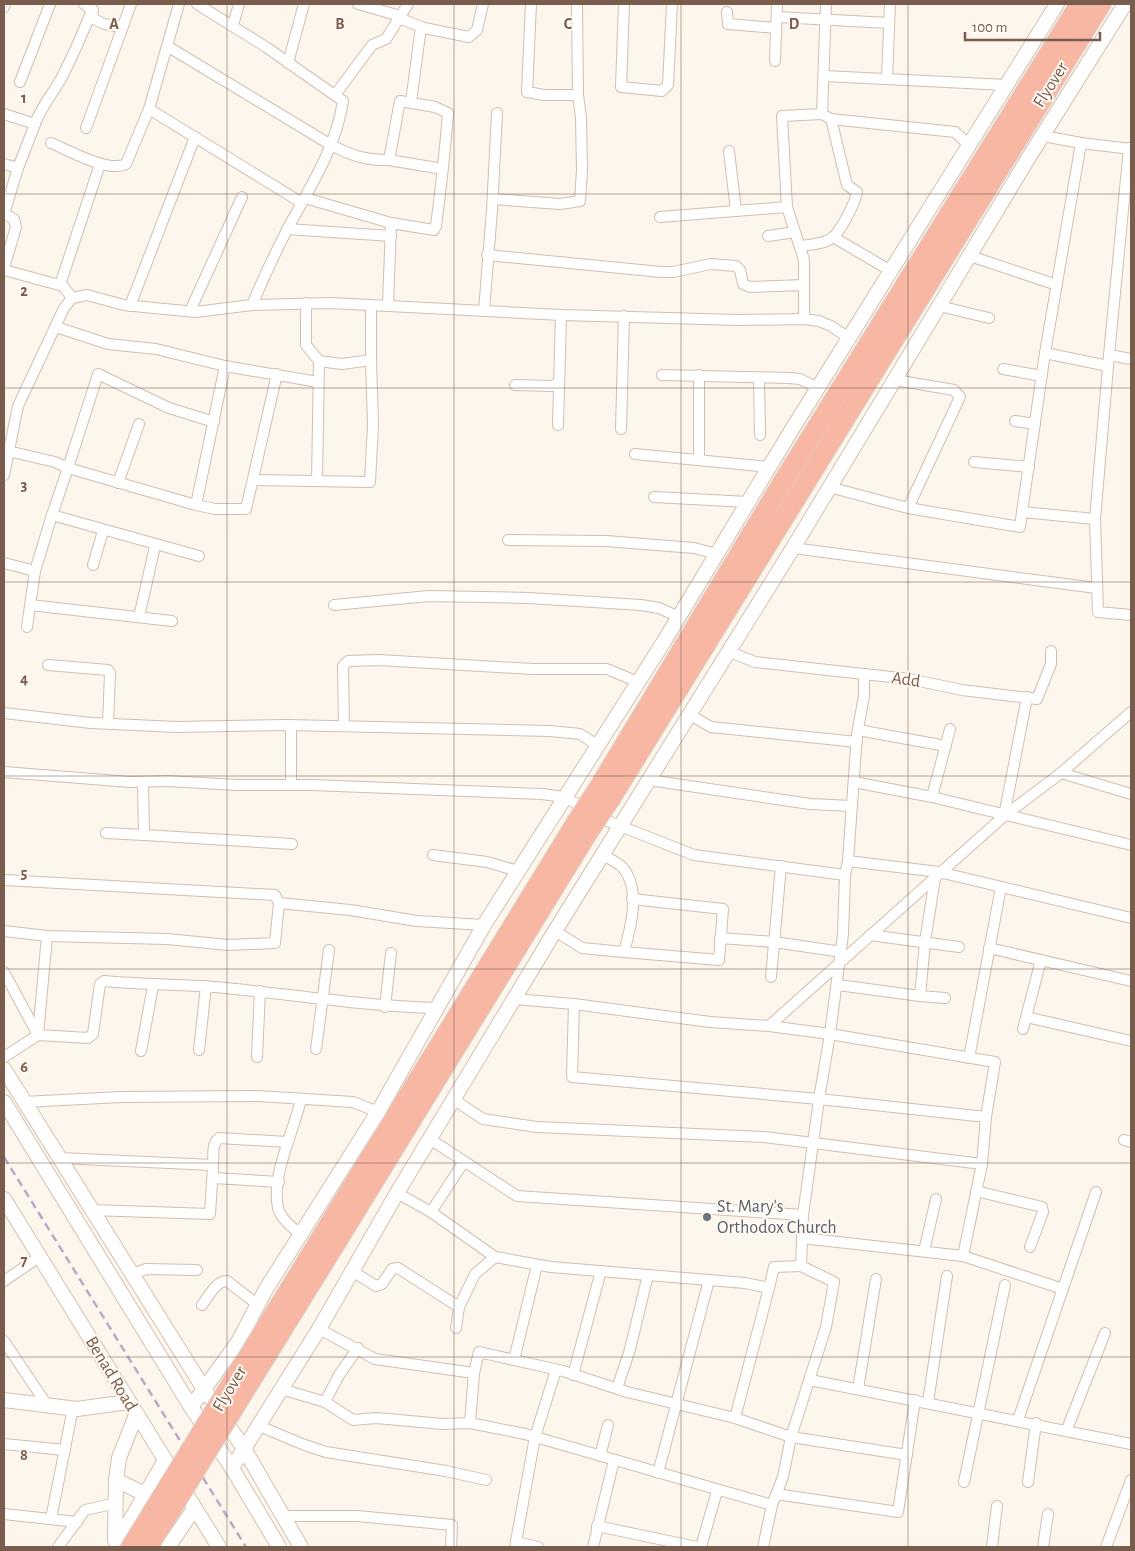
<svg xmlns="http://www.w3.org/2000/svg" width="1135" height="1551" font-family="'Alegreya Sans',sans-serif">
  <style>
    .lines { fill: none; stroke-linecap: round; stroke-linejoin: round }
    .street-casing { stroke: #d1beb0; stroke-width: 12 }
    .secondary-casing { stroke: #d6c0b0; stroke-width: 16 }
    .highway-casing { stroke: #dad1cd; stroke-width: 21 }
    .street { stroke: #fff; stroke-width: 10 }
    .secondary { stroke: #fff; stroke-width: 14 }
    .highway { stroke: #f7b7a3; stroke-width: 19 }
    .rail { stroke: #b9a8c9; stroke-width: 2.5; stroke-dasharray: 8 5; stroke-linecap: butt }
    .highway-bridge-casing { stroke: #dad1cd; stroke-width: 21; stroke-linecap: butt }
    .highway-bridge { stroke: #f7b7a3; stroke-width: 19 }
    .grid { fill: none; stroke: #7a5c4d; stroke-width: 1; stroke-opacity: 0.55 }
    .worship-dot { fill: #6b7280; stroke: #fffaf3; stroke-width: 2 }
    .labels { text-anchor: middle; dominant-baseline: central; stroke-width: 4; stroke-linejoin: round; paint-order: stroke }
    .street-label { font-size: 18px; fill: #7a5c4d; stroke: #fffaf3 }
    .worship-label { font-size: 18px; fill: #5b616d; stroke: #fffaf3; text-anchor: start }
    .grid-label { font-size: 16px; text-anchor: middle; font-weight: bold; fill: #7a5c4d; stroke: #fffaf3; stroke-width: 4; stroke-linejoin: round; paint-order: stroke }
  </style>
  <rect width="100%" height="100%" fill="#fdf6ec"/>
  <g class="lines">
    <g class="street-casing">
      <g id="street">
        <path d="M197 4 266 47 343 101C336 148 310 187 288 228 275 253 263 279 252 305"/>
        <path d="M358 4 400 16"/>
        <path d="M531 4 527 92 544 95H578"/>
        <path d="M624 4 621 87 662 91 668 85 672 4"/>
        <path d="M826 4 822 114 831 119 955 132 969 145"/>
        <path d="M4 7 5 4"/>
        <path d="M93 10 92 18 104 24 121 27"/>
        <path d="M727 12 728 24 776 28"/>
        <path d="M777 17 889 23"/>
        <path d="M399 18 424 28 469 37 477 30 483 4"/>
        <path d="M233 25 239 4"/>
        <path d="M167 46 331 145C350 155 367 161 389 160"/>
        <path d="M775 61 777 4"/>
        <path d="M288 63 304 4"/>
        <path d="M824 76 1007 85"/>
        <path d="M887 78 890 4"/>
        <path d="M20 82 50 4"/>
        <path d="M335 95 372 45 386 39 408 4"/>
        <path d="M411 102 421 27"/>
        <path d="M149 109 302 203"/>
        <path d="M4 114 35 124 18 168 4 214 14 219 16 227 4 268"/>
        <path d="M35 124C41 106 53 94 62 77 73 55 83 33 92 10L84 4"/>
        <path d="M86 128 131 4"/>
        <path d="M1043 136 1081 143 1131 149"/>
        <path d="M51 143C68 150 108 173 126 164L149 109 179 4"/>
        <path d="M729 151 736 211"/>
        <path d="M4 164 18 168"/>
        <path d="M305 198 391 223"/>
        <path d="M493 199 560 204 580 201 582 170 581 118 578 95 577 4"/>
        <path d="M660 217 787 207"/>
        <path d="M287 229 391 236"/>
        <path d="M768 236 795 232"/>
        <path d="M833 237 891 271"/>
        <path d="M800 246C810 245 825 244 833 237 842 229 855 203 857 192L847 185 831 119"/>
        <path d="M487 255 661 272H673L711 264 736 266 740 270 743 284 750 287 804 285V319"/>
        <path d="M970 256 1057 285"/>
        <path d="M4 270 63 286 72 298"/>
        <path d="M60 285 100 164"/>
        <path d="M804 285V260L787 207 782 116 822 114"/>
        <path d="M306 303V345L319 361 342 364 371 360V306"/>
        <path d="M388 305 391 223 434 230 436 226C441 188 445 151 448 113L435 107 400 101 389 160 443 169"/>
        <path d="M130 306 195 137"/>
        <path d="M939 306 989 318"/>
        <path d="M190 311 242 197"/>
        <path d="M484 311 492 210 497 113"/>
        <path d="M56 327 108 344 156 349 225 366 318 382"/>
        <path d="M1045 353 1108 366"/>
        <path d="M1109 355 1129 148"/>
        <path d="M1131 359 1109 355 1095 519 1098 612 1131 615"/>
        <path d="M1003 369 1042 376"/>
        <path d="M662 375 789 378 800 379 818 388"/>
        <path d="M759 377 760 435"/>
        <path d="M895 380 954 390 960 397 908 508"/>
        <path d="M515 385 553 386 559 382"/>
        <path d="M1015 421 1035 424"/>
        <path d="M558 425 561 315"/>
        <path d="M621 429 624 316"/>
        <path d="M8 451 55 462 68 468 98 374 169 408 214 422"/>
        <path d="M635 454 770 467"/>
        <path d="M699 460V375"/>
        <path d="M974 462 1029 467"/>
        <path d="M4 475 18 406 64 308 72 298 87 295 124 305 195 312 252 305 331 303 561 315 738 320 804 319 819 321 831 326 849 338"/>
        <path d="M254 480 370 482 373 425 371 360"/>
        <path d="M317 481 319 361"/>
        <path d="M118 483 139 424"/>
        <path d="M829 487 908 508 1020 527 1022 512 1095 519"/>
        <path d="M654 497 748 502"/>
        <path d="M196 505 225 366"/>
        <path d="M1022 512 1045 353 1081 143"/>
        <path d="M52 515 68 468 196 505 215 509H246L277 374"/>
        <path d="M508 540 606 541 694 548 717 554"/>
        <path d="M793 548 1096 588"/>
        <path d="M4 563 35 571 27 627"/>
        <path d="M93 565 103 531"/>
        <path d="M35 571 52 515 199 556"/>
        <path d="M30 605 172 621"/>
        <path d="M334 605 429 596 529 598 641 605 659 608 679 617"/>
        <path d="M139 617 155 546"/>
        <path d="M727 651 755 662 909 679 962 690 1037 699 1051 664V651"/>
        <path d="M48 665 108 670 110 673 108 723"/>
        <path d="M4 713 91 723 177 727 287 725 550 731 580 734 597 745"/>
        <path d="M690 715 711 727 857 742"/>
        <path d="M291 725V785"/>
        <path d="M344 726 343 666 348 661 379 660 532 669H607L638 682"/>
        <path d="M858 730 946 746"/>
        <path d="M4 772 130 782 168 781 237 785H312L542 794 564 797 610 822 694 855 845 875 848 861 939 872 1131 918"/>
        <path d="M1061 773 1131 794"/>
        <path d="M649 780 810 804 852 806"/>
        <path d="M143 782 144 835 292 844"/>
        <path d="M854 782 932 797 950 729"/>
        <path d="M932 797 1131 845"/>
        <path d="M1004 816 1027 697"/>
        <path d="M106 833 144 835"/>
        <path d="M433 855 487 862 518 871"/>
        <path d="M848 861 857 734 864 696V675"/>
        <path d="M845 875 843 934 830 1034 995 1062 986 1117"/>
        <path d="M4 880 275 895 279 903"/>
        <path d="M4 931 47 936 167 939 228 945 275 943 279 903 350 910 417 921 484 925"/>
        <path d="M555 931 582 948 624 952C631 927 641 890 623 868 618 862 609 859 603 855"/>
        <path d="M870 935 959 947"/>
        <path d="M720 938 774 942 842 952"/>
        <path d="M989 948 1131 981"/>
        <path d="M624 952 719 960 723 909 632 899"/>
        <path d="M4 972 38 1035"/>
        <path d="M771 977 781 866"/>
        <path d="M838 985 920 996 925 942 935 878"/>
        <path d="M920 996 945 998"/>
        <path d="M514 999 574 1004 710 1022 769 1026 1004 816 1061 773 1131 712"/>
        <path d="M574 1004 572 1077 819 1099 830 1034 769 1026"/>
        <path d="M385 1007 391 953"/>
        <path d="M1026 1017 1131 1041"/>
        <path d="M1023 1029 1041 960"/>
        <path d="M38 1035 47 936"/>
        <path d="M316 1049 329 950"/>
        <path d="M199 1050 206 986"/>
        <path d="M141 1051 153 986"/>
        <path d="M4 1057 38 1035 88 1038 93 1034 100 984 104 981C145 985 186 984 226 988 296 995 366 1006 436 1008"/>
        <path d="M257 1057 260 991"/>
        <path d="M969 1058 1001 887"/>
        <path d="M453 1099 483 1119 537 1127 764 1137 813 1143 819 1099 986 1117 982 1164 963 1256"/>
        <path d="M23 1102 122 1097 258 1096 353 1102 378 1112"/>
        <path d="M430 1139 517 1196 803 1215 813 1143 982 1164"/>
        <path d="M1124 1140 1131 1142"/>
        <path d="M59 1158 213 1165 210 1214 91 1210"/>
        <path d="M213 1165C214 1156 211 1144 219 1138L288 1142"/>
        <path d="M213 1178 279 1182"/>
        <path d="M976 1191 1042 1207 1043 1212 1030 1247"/>
        <path d="M397 1193 431 1212 463 1163"/>
        <path d="M431 1212 495 1257 551 1267 745 1283 769 1288 774 1267 801 1266 803 1215"/>
        <path d="M301 1233C292 1229 280 1217 278 1208 271 1174 294 1132 301 1099"/>
        <path d="M802 1238 963 1256 1063 1289"/>
        <path d="M924 1251 936 1199"/>
        <path d="M801 1266 834 1282 826 1327 791 1437 783 1477 772 1505 525 1434 470 1423 474 1373 479 1352 563 1371 627 1392 735 1418 791 1437 907 1455"/>
        <path d="M352 1271 376 1286 382 1284 392 1269 398 1268 459 1307 475 1274 495 1257"/>
        <path d="M132 1274 146 1269 197 1270"/>
        <path d="M4 1281 39 1257"/>
        <path d="M202 1305C209 1296 216 1281 227 1281L258 1305"/>
        <path d="M456 1328 459 1307"/>
        <path d="M319 1329 375 1359 474 1373"/>
        <path d="M4 1341 47 1405"/>
        <path d="M514 1360 537 1265"/>
        <path d="M573 1375 601 1271"/>
        <path d="M810 1380 1131 1444"/>
        <path d="M617 1388 629 1353 648 1275"/>
        <path d="M281 1389 325 1402 353 1420 376 1418 443 1424 470 1423"/>
        <path d="M858 1389 876 1279"/>
        <path d="M325 1402 339 1375 358 1348"/>
        <path d="M928 1402 947 1276"/>
        <path d="M735 1418 769 1288"/>
        <path d="M1018 1420 1096 1192"/>
        <path d="M257 1425 302 1444 326 1452 446 1471 486 1480"/>
        <path d="M1067 1429 1105 1333"/>
        <path d="M4 1444 65 1450"/>
        <path d="M600 1456 608 1425"/>
        <path d="M658 1473 709 1280"/>
        <path d="M964 1482 1005 1285"/>
        <path d="M1028 1482 1036 1423"/>
        <path d="M776 1494 898 1512 915 1400"/>
        <path d="M4 1514 77 1522"/>
        <path d="M284 1516H357L452 1525 451 1547"/>
        <path d="M51 1519 73 1408"/>
        <path d="M597 1526 697 1547"/>
        <path d="M516 1542 538 1547"/>
        <path d="M58 1547 85 1510 117 1503"/>
        <path d="M515 1547 535 1437 556 1370"/>
        <path d="M593 1547 614 1460"/>
        <path d="M701 1547 717 1491"/>
        <path d="M763 1547 772 1505"/>
        <path d="M992 1547 997 1506"/>
        <path d="M1043 1547 1048 1514"/>
        <path d="M1106 1547 1131 1480"/>
      </g>
    </g>
    <g class="secondary-casing">
      <g id="secondary">
        <path d="M4 1069 209 1397"/>
        <path d="M4 1102 191 1407 232 1468 279 1547"/>
        <path d="M4 1199 219 1547"/>
        <path d="M4 1400 77 1409 128 1402"/>
        <path d="M191 1407 238 1342 266 1289 378 1112 484 925 663 643 791 431 1057 4"/>
        <path d="M221 1415 243 1447 301 1547"/>
        <path d="M232 1468 319 1329 397 1193 555 931 793 548 1029 157 1125 4"/>
        <path d="M116 1480 153 1498"/>
        <path d="M115 1540 116 1480 119 1458 136 1415"/>
        <path d="M115 1540 131 1519 164 1462"/>
        <path d="M168 1547 194 1509"/>
      </g>
    </g>
    <g class="highway-casing">
      <g id="highway">
        <path d="M598 789 783 482 1080 4"/>
        <path d="M611 798 1101 4"/>
        <path d="M326 1230 576 823"/>
        <path d="M339 1238 587 834"/>
      </g>
    </g>
    <use href="#street" class="street"/>
    <use href="#secondary" class="secondary"/>
    <use href="#highway" class="highway"/>
    <path class="rail" d="M4 1157 246 1547"/>
    <g class="highway-bridge-casing">
      <g id="highway-bridge">
        <path d="M576 823 598 789"/>
        <path d="M587 834 611 798"/>
        <path d="M131 1547 326 1230"/>
        <path d="M148 1547 339 1238"/>
      </g>
    </g>
    <use href="#highway-bridge" class="highway-bridge"/>
  </g>
  <path class="grid" d="M227 4V1547M454 4V1547M681 4V1547M908 4V1547M4 194H1131M4 388H1131M4 582H1131M4 776H1131M4 969H1131M4 1163H1131M4 1357H1131"/>
  <circle class="worship-dot" cx="707" cy="1217" r="5"/>
  <g class="labels">
    <g class="street-label">
      <text transform="translate(1051 85) rotate(-58)">Flyover</text>
      <text transform="translate(906 680) rotate(8)">Add</text>
      <text transform="translate(111 1374) rotate(59)">Benad Road</text>
      <text transform="translate(230 1389) rotate(-59)">Flyover</text>
    </g>
    <g class="worship-label">
      <text x="717" y="1207">St. Mary's<tspan x="717" dy="21">Orthodox Church</tspan></text>
    </g>
  </g>
  <g class="grid-label">
    <text x="114" y="29">A</text>
    <text x="340" y="29">B</text>
    <text x="568" y="29">C</text>
    <text x="794" y="29">D</text>
    <text x="24" y="103">1</text>
    <text x="24" y="296">2</text>
    <text x="24" y="490">3</text>
    <text x="24" y="684">4</text>
    <text x="24" y="878">5</text>
    <text x="24" y="1072">6</text>
    <text x="24" y="1266">7</text>
    <text x="24" y="1460">8</text>
  </g>
  <rect width="1135" height="1551" fill="none" stroke="#7a5c4d" stroke-width="10"/>
  <path d="M965 32v8h135v-8" fill="none" stroke="#7a5c4d" stroke-width="2.5"/>
  <text x="972" y="32" font-size="15" fill="#7a5c4d" stroke="#fffaf3" stroke-width="4" paint-order="stroke">100 m</text>
</svg>
